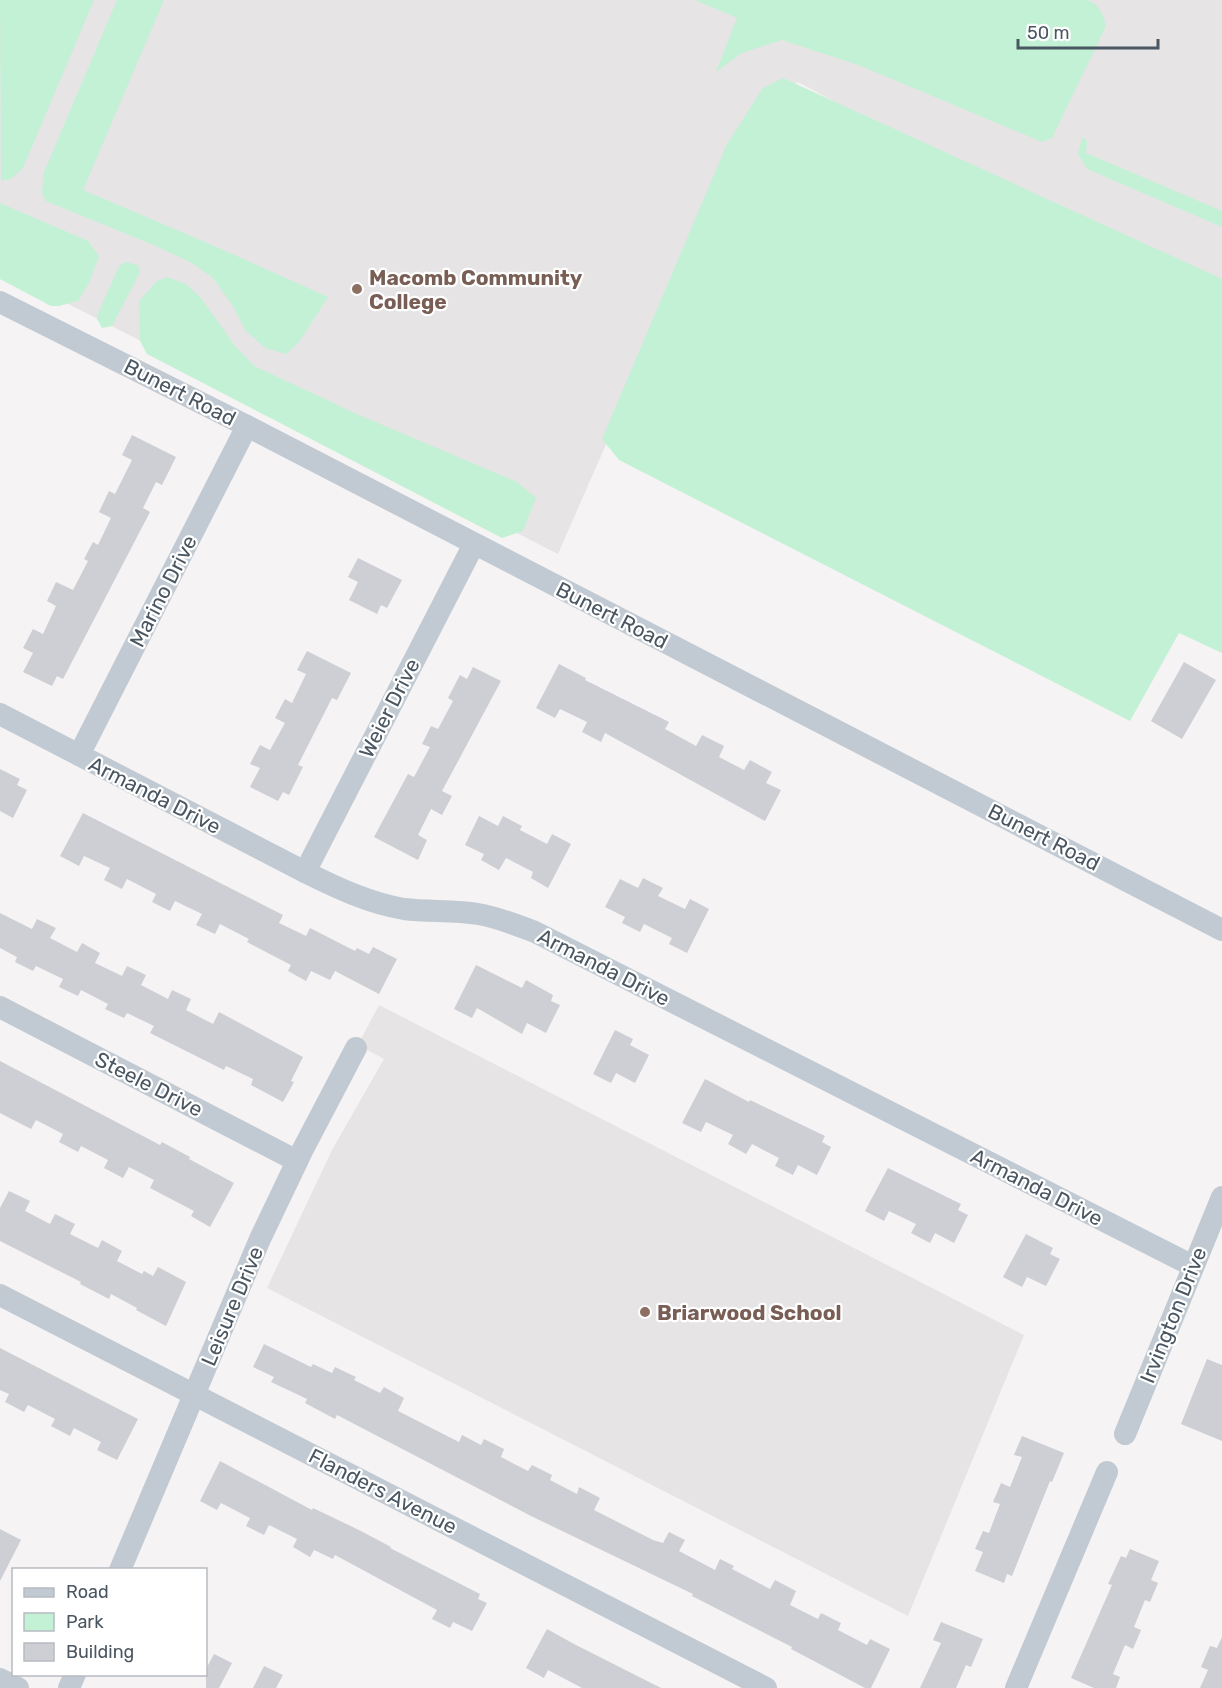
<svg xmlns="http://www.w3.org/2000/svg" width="1222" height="1688" font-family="Rubik,sans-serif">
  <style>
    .education { fill: #e6e4e5 }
    .green { fill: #c3f1d5 }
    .building { fill: #cdcfd5 }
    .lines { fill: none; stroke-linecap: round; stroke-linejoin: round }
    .minor { stroke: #c1cad2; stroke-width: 22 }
    .education-dot { fill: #8d6e63; stroke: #fff; stroke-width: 2 }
    .labels { text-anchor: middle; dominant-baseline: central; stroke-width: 4.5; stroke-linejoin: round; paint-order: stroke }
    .education-label { font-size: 21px; font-weight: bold; fill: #785e54; stroke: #fff; text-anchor: start }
    .street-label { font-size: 21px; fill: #4a5661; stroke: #fff }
  </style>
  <rect width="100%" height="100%" fill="#f5f3f3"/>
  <g class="education">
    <path d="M0 0H1222V310L798 82 755 104 558 554 0 269Z"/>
    <path d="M379 1005 1024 1335 908 1616 267 1288 332 1150 384 1059 358 1045Z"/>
  </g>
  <g class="green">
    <path d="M0 0H94L23 168 11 179 1 181Z"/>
    <path d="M117 0H164L83 190 212 245 328 297 299 342 286 354 265 348 245 330 234 308 213 278 192 263 158 247 46 201 42 193 44 172Z"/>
    <path d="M695 0H1087C1100 5 1103 14 1106 26L1052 138 1042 142 861 66 782 40 742 53 716 72 737 18Z"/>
    <path d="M783 78 1222 279V653L1179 633 1130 721 619 460 602 439 727 144 763 88Z"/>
    <path d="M1082 137 1087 141 1086 153 1222 211V227L1087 169 1078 154Z"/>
    <path d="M0 203 88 241 99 256 89 283 78 301 59 306H51L0 279Z"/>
    <path d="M125 262 138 265 140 272 112 326 102 328 97 319 99 311 119 266Z"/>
    <path d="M167 277 186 284 201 298 235 346 254 366 359 415 517 482 536 498 523 531 502 538 147 354 140 341 139 301 157 281Z"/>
  </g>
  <g class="building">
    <path d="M132 435 176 457 162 485 156 482 143 508 150 512 63 679 57 676 52 686 23 672 33 653 23 648 33 629 43 634 56 606 47 601 56 582 73 590 88 561 84 559 93 542 98 545 111 518 99 512 109 491 115 494 132 460 122 455Z"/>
    <path d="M358 558 402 580 387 608 381 605 377 614 349 600 358 582 348 577Z"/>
    <path d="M307 651 351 673 337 700 332 698 298 765 303 767 289 795 283 792 278 801 250 787 260 768 250 764 260 745 270 750 285 723 275 718 285 699 292 703 306 674 297 670Z"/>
    <path d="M1184 662 1216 680 1182 739 1151 721Z"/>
    <path d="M559 664 586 678 585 680 669 722 665 729 696 746 702 735 724 746 719 757 744 770 750 760 772 772 766 783 781 790 765 821 605 733 601 742 582 732 587 722 560 709 555 718 536 708Z"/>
    <path d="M473 667 501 681 442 791 452 796 442 815 431 809 418 835 427 840 418 860 374 837 408 774 414 777 430 747 422 744 431 726 438 729 453 701 448 698 460 675 467 679Z"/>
    <path d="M0 769 20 779 17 785 27 790 13 818 0 811Z"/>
    <path d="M83 813 283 915 279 923 306 936 310 928 355 951 357 948 369 954 373 947 397 959 379 994 335 971 330 980 311 971 306 981 288 971 291 965 247 942 249 939 220 924 215 934 196 925 202 914 175 901 170 911 152 902 156 894 127 879 122 889 104 880 110 868 84 856 79 866 60 856Z"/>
    <path d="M479 816 498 826 503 816 522 826 520 830 547 844 552 834 571 844 548 888 531 878 533 872 506 858 499 870 481 860 484 854 465 845Z"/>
    <path d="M643 878 663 888 658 896 685 909 690 899 709 909 687 953 669 944 672 938 644 924 640 932 622 923 625 917 605 907 620 879 638 888Z"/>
    <path d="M0 913 32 929 37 919 56 928 50 938 77 952 82 943 100 953 95 963 122 976 127 966 146 975 141 985 168 999 172 990 191 999 186 1010 213 1024 219 1012 303 1057 291 1081 294 1082 283 1102 251 1085 253 1079 226 1066 224 1070 150 1033 154 1026 127 1013 124 1018 105 1009 108 1004 81 990 78 996 59 987 63 979 36 966 33 971 15 962 17 957 0 948Z"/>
    <path d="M476 965 522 988 526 980 553 995 551 1001 560 1005 546 1033 527 1023 522 1034 477 1008 472 1018 454 1009Z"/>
    <path d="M615 1030 633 1039 630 1045 649 1055 635 1083 616 1073 611 1083 593 1074Z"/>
    <path d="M0 1061 160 1145 162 1142 190 1157 189 1159 234 1183 210 1227 191 1216 194 1211 150 1188 154 1180 129 1167 123 1178 104 1168 108 1160 81 1146 78 1152 59 1142 63 1134 36 1120 31 1129 0 1113Z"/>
    <path d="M705 1079 749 1102 750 1100 825 1136 822 1142 831 1147 817 1175 798 1165 793 1175 775 1166 779 1158 752 1144 746 1154 728 1144 733 1135 706 1122 701 1132 682 1123Z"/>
    <path d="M888 1168 961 1204 958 1210 968 1215 954 1243 935 1233 930 1243 911 1233 916 1224 889 1211 884 1221 865 1211Z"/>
    <path d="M9 1191 30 1201 25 1211 50 1224 55 1214 75 1224 70 1234 98 1248 102 1240 122 1251 117 1261 142 1274 144 1271 153 1276 158 1267 186 1282 166 1326 136 1310 137 1308 111 1294 109 1299 80 1284 81 1282 0 1241V1208Z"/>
    <path d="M1026 1234 1053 1248 1050 1254 1060 1259 1046 1286 1027 1277 1022 1287 1003 1277Z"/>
    <path d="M264 1344 311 1367 313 1364 332 1373 335 1367 356 1377 354 1380 380 1393 384 1387 404 1398 398 1411 459 1442 462 1435 481 1445 484 1439 504 1449 501 1457 528 1471 532 1465 552 1475 550 1480 577 1494 579 1487 600 1498 594 1510 653 1540 663 1543 669 1532 685 1540 679 1551 715 1570 720 1559 734 1566 732 1569 770 1589 775 1580 796 1591 790 1605 818 1619 821 1613 841 1623 838 1630 867 1645 870 1639 890 1649 871 1688H865L791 1649 792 1647 692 1596 693 1594 531 1516 337 1415 335 1419 305 1403 307 1399 271 1382 274 1377 253 1367Z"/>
    <path d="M0 1348 138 1419 117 1460 97 1450 101 1442 74 1428 70 1436 51 1426 55 1419 28 1405 24 1412 5 1402 9 1394 0 1390Z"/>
    <path d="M1207 1359 1222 1365V1441L1181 1424Z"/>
    <path d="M1022 1436 1064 1453 1052 1482 1050 1481 1012 1576 1007 1574 1004 1583 975 1571 983 1552 975 1549 983 1531 989 1533 1000 1504 993 1502 1001 1483 1010 1487 1022 1457 1014 1455Z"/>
    <path d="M220 1461 312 1510 313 1508 361 1531 391 1547 390 1548 480 1594 478 1599 487 1603 472 1631 453 1622 450 1628 432 1619 437 1610 335 1555 333 1559 314 1550 310 1557 293 1547 297 1539 269 1525 264 1535 246 1526 250 1518 221 1503 217 1510 200 1501Z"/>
    <path d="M0 1529 21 1540 0 1581Z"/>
    <path d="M1130 1549 1159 1561 1151 1580 1158 1583 1150 1602 1145 1600 1134 1627 1141 1630 1133 1649 1125 1645 1113 1674 1120 1677 1116 1688H1094L1071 1678 1112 1585 1108 1584 1121 1556 1126 1558Z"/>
    <path d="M941 1622 983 1639 971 1667 966 1665 956 1688H920L941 1643 933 1640Z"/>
    <path d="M547 1629 574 1644 661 1688H582L548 1670 544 1678 526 1668Z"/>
    <path d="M1222 1637V1688H1200L1208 1670 1201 1667 1210 1646 1217 1648Z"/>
    <path d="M214 1654 232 1663 219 1688H206V1669Z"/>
    <path d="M264 1666 283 1675 276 1688H253Z"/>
  </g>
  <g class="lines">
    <g class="minor">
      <path d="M0 302 247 426 1222 930"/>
      <path d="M0 714 305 872C337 888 369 903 404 909 428 912 454 910 478 914 497 917 517 925 535 932L1193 1266"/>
      <path d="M79 755 247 426"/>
      <path d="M305 872 474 544"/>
      <path d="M0 1007 297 1161"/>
      <path d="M0 1295 766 1688"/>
      <path d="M1125 1434 1222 1197"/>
      <path d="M120 1570 260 1239 302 1151 356 1048"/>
      <path d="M0 1679 18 1688"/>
      <path d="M69 1688 75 1674"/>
      <path d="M1016 1688 1107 1472"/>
    </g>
  </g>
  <g class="education-dot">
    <circle cx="357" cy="289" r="6"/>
    <circle cx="645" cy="1312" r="6"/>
  </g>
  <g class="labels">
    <g class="education-label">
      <text x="369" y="277">Macomb Community<tspan x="369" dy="24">College</tspan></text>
      <text x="657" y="1312">Briarwood School</text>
    </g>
    <g class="street-label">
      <text transform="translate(180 392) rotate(27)">Bunert Road</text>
      <text transform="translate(163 591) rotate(-63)">Marino Drive</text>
      <text transform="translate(612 615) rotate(27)">Bunert Road</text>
      <text transform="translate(389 708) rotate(-63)">Weier Drive</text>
      <text transform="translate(155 795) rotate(27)">Armanda Drive</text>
      <text transform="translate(1044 837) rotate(27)">Bunert Road</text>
      <text transform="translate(604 967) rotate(27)">Armanda Drive</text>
      <text transform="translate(149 1084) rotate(27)">Steele Drive</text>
      <text transform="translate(1037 1187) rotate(27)">Armanda Drive</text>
      <text transform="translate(232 1306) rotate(-67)">Leisure Drive</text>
      <text transform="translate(1173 1315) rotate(-68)">Irvington Drive</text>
      <text transform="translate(383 1491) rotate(27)">Flanders Avenue</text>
    </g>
  </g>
  <rect x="12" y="1568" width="195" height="108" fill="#ffffff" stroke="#b7bbc0" stroke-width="1.5"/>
  <rect x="24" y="1588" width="30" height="9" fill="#c1cad2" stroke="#b7bbc0" stroke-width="1.5"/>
  <text x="66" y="1598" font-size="18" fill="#4a5661">Road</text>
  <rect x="24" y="1613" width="30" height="18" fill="#c3f1d5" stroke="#b7bbc0" stroke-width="1.5"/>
  <text x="66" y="1628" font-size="18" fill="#4a5661">Park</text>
  <rect x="24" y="1643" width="30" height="18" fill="#cdcfd5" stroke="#b7bbc0" stroke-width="1.5"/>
  <text x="66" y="1658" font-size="18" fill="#4a5661">Building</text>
  <path d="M1018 39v9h140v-9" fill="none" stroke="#4a5661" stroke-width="3"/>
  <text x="1027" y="39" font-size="18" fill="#4a5661" stroke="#ffffff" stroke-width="4.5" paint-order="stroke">50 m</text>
</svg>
